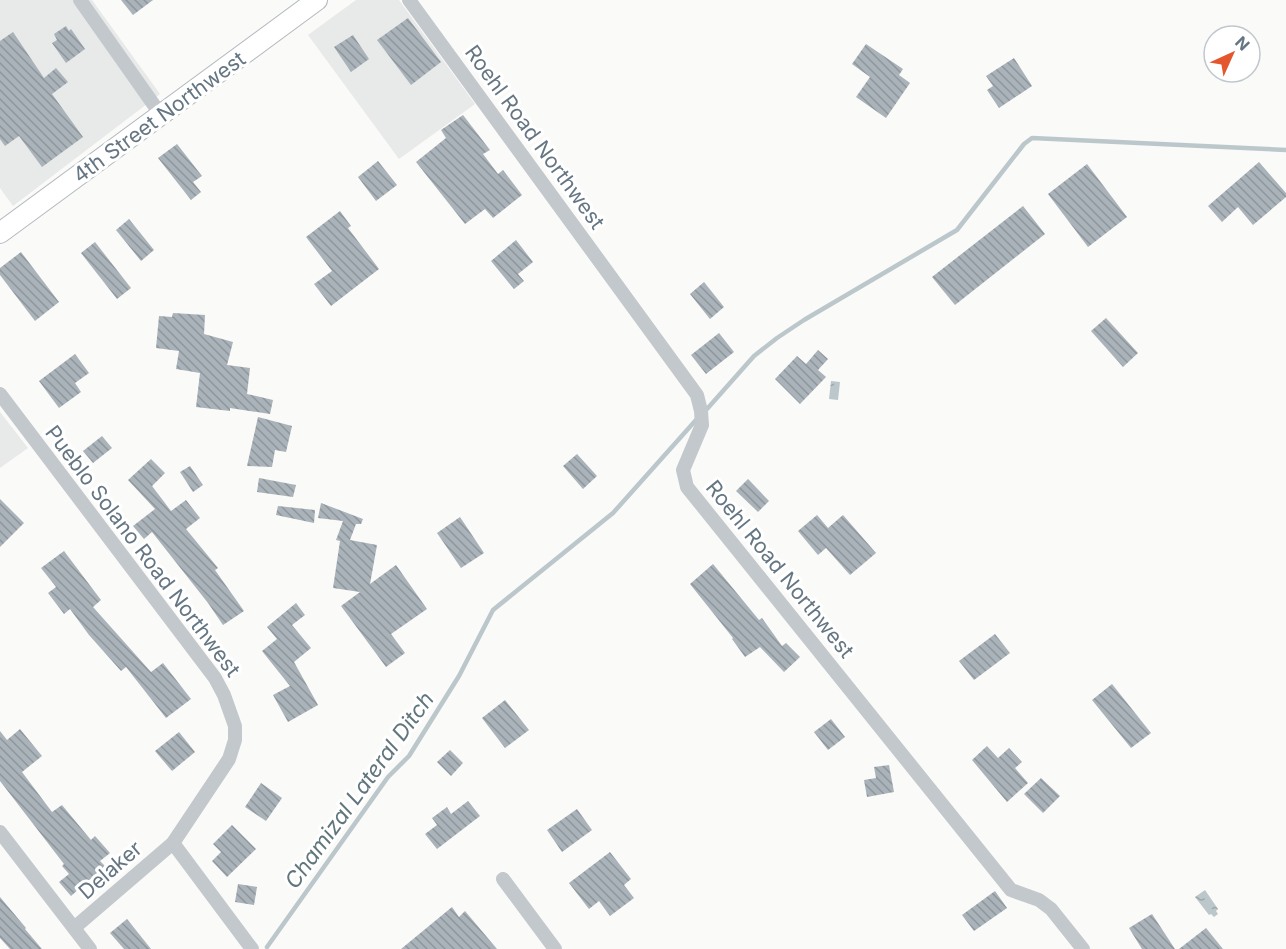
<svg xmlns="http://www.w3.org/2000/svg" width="1286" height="949" font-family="Inter,sans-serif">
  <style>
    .built { fill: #e8e9e9 }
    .water { fill: url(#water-ripples) }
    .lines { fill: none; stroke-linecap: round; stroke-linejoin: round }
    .stream { stroke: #bbc7cb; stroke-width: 4.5 }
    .building { fill: url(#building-back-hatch) }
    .secondary-casing { stroke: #b3babf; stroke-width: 22 }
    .street { stroke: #c3c8cc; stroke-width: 14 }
    .secondary { stroke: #fff; stroke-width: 20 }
    .labels { text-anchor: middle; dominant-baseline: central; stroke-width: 6; stroke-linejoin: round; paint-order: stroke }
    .street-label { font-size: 21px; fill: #657683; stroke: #fff }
    .water-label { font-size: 22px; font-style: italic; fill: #60757c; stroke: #fff }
  </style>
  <defs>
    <pattern id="water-ripples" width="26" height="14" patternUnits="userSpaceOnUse" patternTransform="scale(1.5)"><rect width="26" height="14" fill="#bbc7cb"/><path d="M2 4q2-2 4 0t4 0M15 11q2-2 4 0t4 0" fill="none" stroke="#9ca6aa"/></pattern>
    <pattern id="building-back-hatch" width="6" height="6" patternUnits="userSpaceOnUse" patternTransform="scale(1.5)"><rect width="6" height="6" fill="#aab3b9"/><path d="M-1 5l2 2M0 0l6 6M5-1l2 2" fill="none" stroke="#8e969c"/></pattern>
  </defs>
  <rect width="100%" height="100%" fill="#fafaf8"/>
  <g class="built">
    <path d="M0 0H92L160 94 13 206 0 188Z"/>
    <path d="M356 0H399L475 104 399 159 308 35Z"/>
    <path d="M0 412 28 448 0 468Z"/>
  </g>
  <g class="water">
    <path d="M831 381 840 382 838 400 829 399Z"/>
    <path d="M1205 890 1218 909 1216 911 1218 914 1214 917 1211 914 1209 915 1195 897Z"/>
  </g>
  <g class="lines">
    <g class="stream">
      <path d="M707 409 754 356 777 338 804 320 957 230 1024 144 1032 138 1286 150"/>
      <path d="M267 947 388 777 409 756 459 676 493 610 613 513 696 420"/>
    </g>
  </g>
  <g class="building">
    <path d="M121 0H153L133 15Z"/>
    <path d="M408 18 441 62 411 85 377 40Z"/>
    <path d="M66 26 69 31 71 29 85 49 66 63 52 43 57 40 54 34Z"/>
    <path d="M13 32 44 78 56 68 68 82 52 94 83 137 42 167 19 136 5 146 0 139V41Z"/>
    <path d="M353 35 369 59 351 72 334 47Z"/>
    <path d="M866 44 903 69 899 75 910 83 886 118 856 97 870 77 852 64Z"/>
    <path d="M1014 58 1032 86 999 108 987 90 993 86 986 76Z"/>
    <path d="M463 115 490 150 483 154 498 174 503 170 522 195 493 218 485 209 465 224 416 162 446 138 441 130Z"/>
    <path d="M177 144 202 176 193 182 201 192 191 200 158 158Z"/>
    <path d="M378 161 397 185 376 201 358 177Z"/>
    <path d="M1259 162 1286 193V197L1253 225 1238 207 1222 222 1208 206Z"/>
    <path d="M1087 164 1127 217 1088 247 1048 194Z"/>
    <path d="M1023 206 1045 234 955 305 932 277Z"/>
    <path d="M340 211 351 226 348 228 379 269 331 306 314 284 332 271 306 237Z"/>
    <path d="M129 219 154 250 141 261 116 230Z"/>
    <path d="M516 240 533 262 518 274 524 281 514 289 491 261Z"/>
    <path d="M95 242 131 288 117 299 81 253Z"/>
    <path d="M21 252 59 302 35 321 0 275V268Z"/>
    <path d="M704 282 724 307 710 319 690 294Z"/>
    <path d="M173 313 205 315 204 334 233 342 227 365 250 368 247 394 273 400 270 414 230 408V411L196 407 200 373 176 369 179 351 156 348 159 316 172 317Z"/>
    <path d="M1106 318 1138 353 1123 367 1091 331Z"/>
    <path d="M719 333 734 352 706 374 691 355Z"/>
    <path d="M818 350 828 359 818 370 826 377 800 404 775 379 797 356 806 364Z"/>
    <path d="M75 354 89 373 75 383 81 392 59 408 39 381Z"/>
    <path d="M258 417 292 426 286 452 275 450 272 467 247 466Z"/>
    <path d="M102 436 112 448 93 463 83 451Z"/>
    <path d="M577 454 597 476 583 489 563 466Z"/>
    <path d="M151 459 165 473 152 486 171 511 186 500 200 518 186 529 218 568 215 570 244 611 223 625 208 603 152 532 144 539 133 526 155 509 128 480Z"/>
    <path d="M190 466 203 485 193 492 180 472Z"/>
    <path d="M259 478 296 485 293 497 257 492Z"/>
    <path d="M748 479 769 501 758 512 736 491Z"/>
    <path d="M0 499 24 523 0 547Z"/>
    <path d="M321 503 363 519 361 524H356L350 540 377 545 370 584 396 565 427 609 391 634 405 653 386 667 341 606 360 592 333 588 340 541 336 540 343 521 318 518Z"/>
    <path d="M278 506 315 510 314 523 276 515Z"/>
    <path d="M817 515 828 528 843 515 876 553 850 575 826 548 818 555 798 531Z"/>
    <path d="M460 517 484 553 461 568 437 533Z"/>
    <path d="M64 551 101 600 93 607 151 672 163 663 191 699 166 718 126 667 121 671 89 635 70 609 64 614 48 593 56 587 41 568Z"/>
    <path d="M713 564 759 620 762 618 782 646 786 643 800 657 784 672 760 647 745 657 732 639 733 638 690 584Z"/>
    <path d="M296 603 305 615 292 625 311 648 294 662 318 705 288 722 273 695 290 686 262 651 277 639 267 627Z"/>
    <path d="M995 634 1010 653 974 680 959 661Z"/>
    <path d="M1112 684 1151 733 1131 748 1092 700Z"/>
    <path d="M505 700 529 730 505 748 482 718Z"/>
    <path d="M831 719 845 737 828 750 814 732Z"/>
    <path d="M20 729 42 756 22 772 52 812 62 805 91 840 95 836 110 853 100 861 105 866 71 896 59 882 69 874 62 866 64 864 0 781V731L7 740Z"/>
    <path d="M179 732 195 752 172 771 155 751Z"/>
    <path d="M987 746 998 758 1009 748 1022 762 1015 768 1028 783 1007 802 972 760Z"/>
    <path d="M450 750 463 763 451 776 437 762Z"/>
    <path d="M889 765 894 792 867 797 864 780 876 778 874 767Z"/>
    <path d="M1041 778 1060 796 1043 813 1024 794Z"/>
    <path d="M261 783 282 798 266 821 245 807Z"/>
    <path d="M468 801 480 816 437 849 425 834 437 825 432 818 447 807 451 814Z"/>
    <path d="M577 809 592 830 562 852 547 830Z"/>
    <path d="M232 825 256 849 227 877 212 861 221 852 213 844Z"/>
    <path d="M610 852 631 879 624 885 634 898 610 916 599 901 589 909 569 883Z"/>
    <path d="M238 884 257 887 254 905 235 902Z"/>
    <path d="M995 891 1007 908 974 931 962 915Z"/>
    <path d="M0 897 26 928 25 929 42 949H10L0 938Z"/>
    <path d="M452 907 459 917 465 911 497 949H401Z"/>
    <path d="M1152 914 1175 949H1142L1129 928Z"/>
    <path d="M127 919 151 949H124L110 933Z"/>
    <path d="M1206 928 1223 949H1179Z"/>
  </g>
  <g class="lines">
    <g class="secondary-casing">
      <path id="secondary" d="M0 233 317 0"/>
    </g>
    <g class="street">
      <path d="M80 0 161 115"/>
      <path d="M409 0 697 395 701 411 702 425 683 470 687 487 1011 890 1039 900 1051 909 1083 949"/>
      <path d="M0 394 215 678 224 695 235 726V740L229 759 173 843 74 928"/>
      <path d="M0 832 90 949"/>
      <path d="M173 843 252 949"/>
      <path d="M503 879 555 949"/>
    </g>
    <use href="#secondary" class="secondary"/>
  </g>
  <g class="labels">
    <g class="street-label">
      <text transform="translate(159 117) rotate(-36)">4th Street Northwest</text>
      <text transform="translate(535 137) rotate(54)">Roehl Road Northwest</text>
      <text transform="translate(143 551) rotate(53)">Pueblo Solano Road Northwest</text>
      <text transform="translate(780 569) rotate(51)">Roehl Road Northwest</text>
      <text transform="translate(110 870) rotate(-41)">Delaker</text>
    </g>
    <g class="water-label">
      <text transform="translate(359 790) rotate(-54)">Chamizal Lateral Ditch</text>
    </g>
  </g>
  <g transform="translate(1232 54) rotate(45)"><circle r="28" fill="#ffffff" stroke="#c1c8cd" stroke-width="1.5"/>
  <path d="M0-4.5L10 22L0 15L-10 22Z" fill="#e4572e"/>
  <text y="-9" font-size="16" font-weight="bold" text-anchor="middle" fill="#657683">N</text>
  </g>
</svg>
